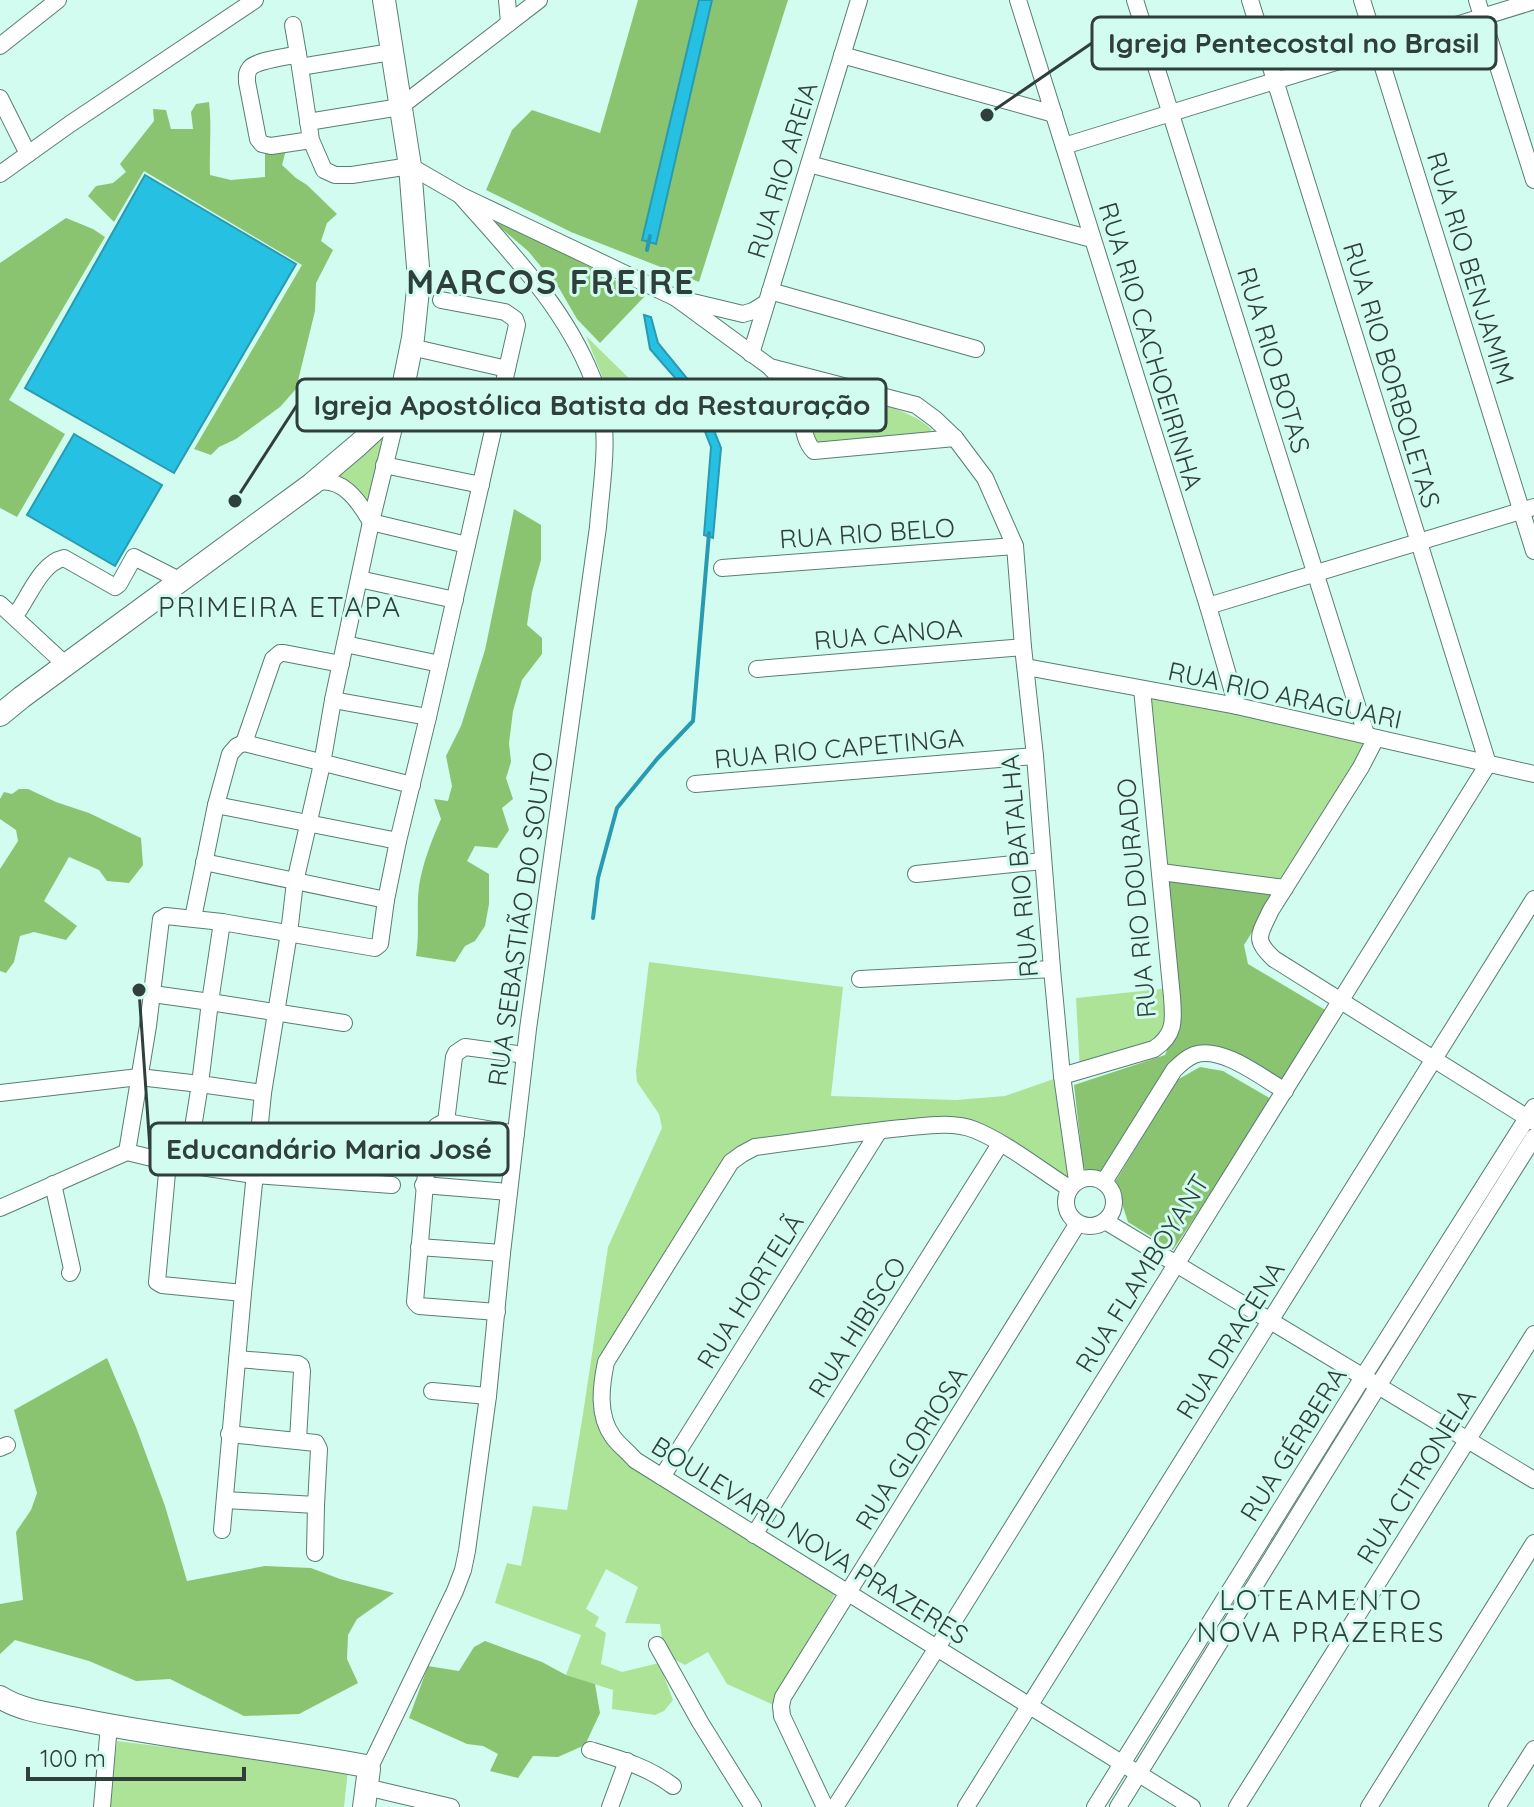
<svg xmlns="http://www.w3.org/2000/svg" width="1534" height="1807" font-family="Quicksand,sans-serif">
  <style>
    .green { fill: #ade396 }
    .forest { fill: #8ac471 }
    .water { fill: #26c1e2; stroke: #299ab0; stroke-width: 2 }
    .lines { fill: none; stroke-linecap: round; stroke-linejoin: round }
    .stream { stroke: #299ab0; stroke-width: 4 }
    .street-casing { stroke: #587e74; stroke-width: 18 }
    .secondary-casing { stroke: #587e74; stroke-width: 24 }
    .street { stroke: #fff; stroke-width: 16 }
    .secondary { stroke: #fff; stroke-width: 22 }
    .labels { text-anchor: middle; dominant-baseline: central; stroke-width: 6; stroke-linejoin: round; paint-order: stroke }
    .street-label { font-size: 26px; fill: #2f3f3b; stroke: #d3fcf1 }
    .neighbourhood-label { font-size: 28px; letter-spacing: 2px; fill: #2f3f3b; stroke: #d3fcf1 }
    .district-label { font-size: 34px; font-weight: bold; letter-spacing: 2px; fill: #2f3f3b; stroke: #d3fcf1 }
    .leader { fill: none; stroke: #2f3f3b; stroke-width: 3 }
    .callout-dot { fill: #2f3f3b; stroke: #d3fcf1; stroke-width: 3 }
    .callout { fill: #d3fcf1; stroke: #2f3f3b; stroke-width: 3 }
    .callout-label { font-size: 28px; text-anchor: middle; font-weight: bold; fill: #2f3f3b }
  </style>
  <rect width="100%" height="100%" fill="#d3fcf1"/>
  <g class="green">
    <path d="M586 336 642 391 610 396Z"/>
    <path d="M814 388H822C852 397 913 408 932 430L930 432 813 446 801 395 805 389Z"/>
    <path d="M386 432 369 511C359 495 356 483 336 478Z"/>
    <path d="M1142 689 1376 738 1285 888 1161 872Z"/>
    <path d="M649 962 843 987 831 1096 956 1100 1005 1096 1062 1076 1073 1184 974 1130 755 1147 731 1163 601 1387 613 1438 836 1592 776 1706 727 1684 708 1652 685 1665 664 1654 660 1624 625 1623 638 1587 606 1569 586 1609 599 1617 595 1626 606 1633 601 1664 622 1672 659 1663 673 1700 664 1711 655 1715 612 1709 613 1690 566 1675 581 1635 495 1603 507 1563 521 1566 533 1506 567 1510 583 1414 608 1247 662 1128 659 1114 637 1082 636 1071Z"/>
    <path d="M1171 988 1170 1034 1080 1071 1076 998Z"/>
    <path d="M117 1741 348 1770 344 1807H109Z"/>
  </g>
  <g class="forest">
    <path d="M638 0H788L699 282 571 232 486 190 512 130 532 110 600 133Z"/>
    <path d="M209 102C212 127 209 151 210 175L231 180 265 177V151L286 150 282 165 296 178 307 185 337 214 327 223 321 241 333 250 316 283 315 311 296 389 280 407 236 439 219 447 211 455 194 449 302 265 144 171 114 222 88 196 96 186 113 183 126 172 120 164 154 121 153 109 166 110 171 129H193L191 112 196 104Z"/>
    <path d="M476 207 645 296 600 343 577 319 559 288 528 251Z"/>
    <path d="M66 218 93 229 105 237 9 400 65 434 17 517 0 508V263Z"/>
    <path d="M514 509 541 525V560L532 592 527 625 542 638V654L522 680 513 711 509 743 511 762 506 778 513 799 502 808 509 830 497 848 475 846 467 861 489 874V904L485 926 475 941 465 946 455 962 416 956C420 933 416 909 419 886 423 862 431 842 441 819L434 799 448 801 452 786 446 756 461 726 485 650Z"/>
    <path d="M19 789H28L56 802 89 813 141 838 143 865 129 883 107 881 99 870 69 857 44 901 77 926 66 940 34 932 20 936 14 962 6 973 0 971V869L18 841 16 830 0 819V799L4 792 12 794Z"/>
    <path d="M1165 875 1278 891 1244 945 1248 964 1327 1011 1283 1085 1200 1047 1108 1169 1099 1173 1086 1172 1083 1165 1074 1085 1165 1055 1174 1034Z"/>
    <path d="M1200 1067 1223 1071 1273 1100 1173 1250 1128 1222 1115 1182 1177 1080Z"/>
    <path d="M107 1358 136 1427 165 1506 187 1581 265 1566 311 1568 340 1579 394 1593 357 1619 348 1635 347 1659 358 1683 299 1714 244 1716 170 1679 136 1681 89 1661 15 1640 0 1654V1604L23 1600 16 1532 31 1510 37 1493 14 1410Z"/>
    <path d="M485 1641 542 1662 566 1675 595 1684 600 1713 585 1745 558 1757 533 1756 518 1778 490 1771 498 1754 483 1746 467 1744 409 1718 428 1666 459 1671 474 1647Z"/>
  </g>
  <g class="water">
    <path d="M699 0H712L656 244 642 240Z"/>
    <path d="M145 175 296 264 174 473 25 388Z"/>
    <path d="M644 315 651 317 658 343 699 393 721 448 713 538 704 535 711 447 691 396 650 349Z"/>
    <path d="M74 434 162 485 115 566 27 515Z"/>
  </g>
  <g class="lines">
    <g class="stream">
      <path d="M647 250 650 236"/>
      <path d="M593 918 598 878 617 808 657 759 693 721 709 533"/>
    </g>
    <g class="street-casing">
      <g id="street">
        <path d="M507 0 509 23"/>
        <path d="M1018 0 1208 606 1237 706"/>
        <path d="M1135 0 1366 734"/>
        <path d="M1362 0 1534 551"/>
        <path d="M1477 0 1534 180"/>
        <path d="M293 25 298 54"/>
        <path d="M0 46 58 0"/>
        <path d="M842 55 1054 114"/>
        <path d="M300 67 391 52"/>
        <path d="M0 98 28 154"/>
        <path d="M308 122 400 107 539 0"/>
        <path d="M311 140 271 146 262 144 258 139 247 82C247 76 246 73 250 68 257 60 287 57 298 54L311 140 324 170 335 175H352L410 166 460 195 676 298 743 314 753 311 766 303"/>
        <path d="M1064 146 1534 1"/>
        <path d="M809 164 1092 239"/>
        <path d="M0 174 70 124 255 0"/>
        <path d="M770 291 976 349"/>
        <path d="M676 298 770 367 916 405 935 419 955 438 985 478 1015 546 1023 647 1035 756 1052 969 1062 1076 1077 1181"/>
        <path d="M411 347 507 369"/>
        <path d="M751 354 859 0"/>
        <path d="M770 367C780 379 791 389 797 403 804 418 802 440 814 451L955 438"/>
        <path d="M384 465 481 485"/>
        <path d="M312 484C340 473 359 501 371 522L467 545"/>
        <path d="M722 568 1015 546"/>
        <path d="M359 579 455 600"/>
        <path d="M0 604 66 665"/>
        <path d="M1208 606 1534 507"/>
        <path d="M19 610C31 592 42 563 64 558L115 587 119 584 134 557 181 581"/>
        <path d="M345 644 440 664"/>
        <path d="M1026 667 1237 706 1534 774"/>
        <path d="M757 669 1023 647"/>
        <path d="M333 700 428 717"/>
        <path d="M1376 738 1361 767 1271 910C1260 934 1252 939 1274 959L1534 1122"/>
        <path d="M244 743 273 659 280 653H284L341 664"/>
        <path d="M695 784 1035 756"/>
        <path d="M216 805 398 841"/>
        <path d="M204 862 386 900"/>
        <path d="M1161 872 1285 888"/>
        <path d="M916 874 1043 861"/>
        <path d="M193 918 216 805 230 754 237 746 244 743 412 785"/>
        <path d="M860 979 1052 969"/>
        <path d="M153 994 210 1002 200 1084 263 1093"/>
        <path d="M344 1023 210 1002 222 922 375 948 380 944 386 900 398 841 428 717 517 325 515 319 505 312 441 300"/>
        <path d="M1062 1076 1154 1049C1175 1035 1174 1021 1172 997L1142 689"/>
        <path d="M0 1093 139 1077 200 1084 187 1165"/>
        <path d="M446 1122C437 1124 432 1129 429 1137L415 1302 419 1306 497 1312"/>
        <path d="M446 1122 454 1057 456 1053 465 1047 525 1055"/>
        <path d="M446 1122 516 1134"/>
        <path d="M127 1152 148 1026 161 919 166 916 222 922"/>
        <path d="M168 1162 157 1282 162 1285 243 1293"/>
        <circle cx="1090" cy="1202" r="24"/>
        <path d="M1104 1182 1174 1070C1180 1064 1186 1058 1194 1055 1221 1045 1261 1077 1285 1091"/>
        <path d="M53 1184 72 1269 70 1273"/>
        <path d="M423 1185 509 1192"/>
        <path d="M1069 1188C1042 1171 1005 1142 975 1130 953 1121 925 1126 902 1128 853 1133 804 1141 755 1147L742 1154 731 1162 606 1362C601 1386 597 1415 613 1437 619 1445 628 1452 635 1460L1192 1807"/>
        <path d="M0 1208 127 1152 168 1162 254 1175 392 1185"/>
        <path d="M1105 1221 1534 1480"/>
        <path d="M419 1247 502 1253"/>
        <path d="M237 1359 298 1364 301 1366 302 1371 298 1440"/>
        <path d="M432 1391 488 1396"/>
        <path d="M0 1448 7 1445"/>
        <path d="M662 1477 879 1131"/>
        <path d="M225 1500 316 1505 319 1449 316 1443 229 1434"/>
        <path d="M222 1530 243 1293 263 1093 289 933 295 882 322 764 333 700 371 522 399 407"/>
        <path d="M754 1535 1000 1144"/>
        <path d="M315 1553 316 1505"/>
        <path d="M657 1645 700 1722 753 1807"/>
        <path d="M590 1750C620 1759 648 1767 673 1786"/>
        <path d="M369 1769 455 1591 463 1570 467 1551 488 1396 502 1253 528 1029 598 527C601 486 610 440 600 400 599 392 595 384 592 377 564 306 509 251 460 195"/>
        <path d="M366 1787 451 1807"/>
        <path d="M102 1807 109 1725"/>
        <path d="M610 1807 627 1761"/>
        <path d="M825 1807 782 1716 781 1706 783 1697 1078 1223"/>
        <path d="M835 1807 937 1648 1488 764 1250 0"/>
        <path d="M966 1807 1534 899"/>
        <path d="M1095 1807 1363 1377 1534 1107"/>
        <path d="M1118 1807 1378 1386 1534 1137"/>
        <path d="M1237 1807 1534 1334"/>
        <path d="M1369 1807 1534 1543"/>
        <path d="M1497 1807 1534 1749"/>
      </g>
    </g>
    <g class="secondary-casing">
      <g id="secondary">
        <path d="M0 715 22 697 312 484 358 445 399 407 413 338 419 280 410 166 384 0"/>
        <path d="M0 1697C23 1712 55 1714 82 1720 176 1739 271 1748 366 1766L369 1769 364 1807"/>
      </g>
    </g>
    <use href="#street" class="street"/>
    <use href="#secondary" class="secondary"/>
  </g>
  <g class="labels">
    <g class="street-label">
      <text transform="translate(782 170) rotate(-73)">RUA RIO AREIA</text>
      <text transform="translate(1471 268) rotate(73)">RUA RIO BENJAMIM</text>
      <text transform="translate(1151 346) rotate(73)">RUA RIO CACHOEIRINHA</text>
      <text transform="translate(1274 360) rotate(73)">RUA RIO BOTAS</text>
      <text transform="translate(1392 375) rotate(73)">RUA RIO BORBOLETAS</text>
      <text transform="translate(867 533) rotate(-4)">RUA RIO BELO</text>
      <text transform="translate(888 634) rotate(-5)">RUA CANOA</text>
      <text transform="translate(1285 695) rotate(12)">RUA RIO ARAGUARI</text>
      <text transform="translate(839 748) rotate(-5)">RUA RIO CAPETINGA</text>
      <text transform="translate(1019 866) rotate(-95)">RUA RIO BATALHA</text>
      <text transform="translate(1136 898) rotate(-95)">RUA RIO DOURADO</text>
      <text transform="translate(520 919) rotate(-82)">RUA SEBASTIÃO DO SOUTO</text>
      <text transform="translate(1142 1273) rotate(-58)">RUA FLAMBOYANT</text>
      <text transform="translate(750 1291) rotate(-58)">RUA HORTELÃ</text>
      <text transform="translate(857 1327) rotate(-58)">RUA HIBISCO</text>
      <text transform="translate(1230 1340) rotate(-58)">RUA DRACENA</text>
      <text transform="translate(1293 1444) rotate(-58)">RUA GÉRBERA</text>
      <text transform="translate(911 1448) rotate(-58)">RUA GLORIOSA</text>
      <text transform="translate(1416 1476) rotate(-58)">RUA CITRONELA</text>
      <text transform="translate(810 1540) rotate(32)">BOULEVARD NOVA PRAZERES</text>
    </g>
    <g class="neighbourhood-label">
      <text x="280" y="606">PRIMEIRA ETAPA</text>
      <text x="1321" y="1599">LOTEAMENTO<tspan x="1321" dy="32">NOVA PRAZERES</tspan></text>
    </g>
    <g class="district-label">
      <text x="551" y="281">MARCOS FREIRE</text>
    </g>
  </g>
  <path class="leader" d="M987 115L1092 43M235 501L297 405M139 990L150 1149"/>
  <g class="callout-dot">
    <circle cx="987" cy="115" r="8"/>
    <circle cx="235" cy="501" r="8"/>
    <circle cx="139" cy="990" r="8"/>
  </g>
  <g class="callout">
    <rect x="1092" y="17" width="404" height="52" rx="8"/>
    <rect x="297" y="379" width="589" height="52" rx="8"/>
    <rect x="150" y="1123" width="358" height="52" rx="8"/>
  </g>
  <g class="callout-label">
    <text x="1294" y="53">Igreja Pentecostal no Brasil</text>
    <text x="592" y="415">Igreja Apostólica Batista da Restauração</text>
    <text x="329" y="1159">Educandário Maria José</text>
  </g>
  <path d="M28 1767v12h216v-12" fill="none" stroke="#2f3f3b" stroke-width="4"/>
  <text x="40" y="1767" font-size="24" fill="#2f3f3b" stroke="#d3fcf1" stroke-width="6" paint-order="stroke">100 m</text>
</svg>
